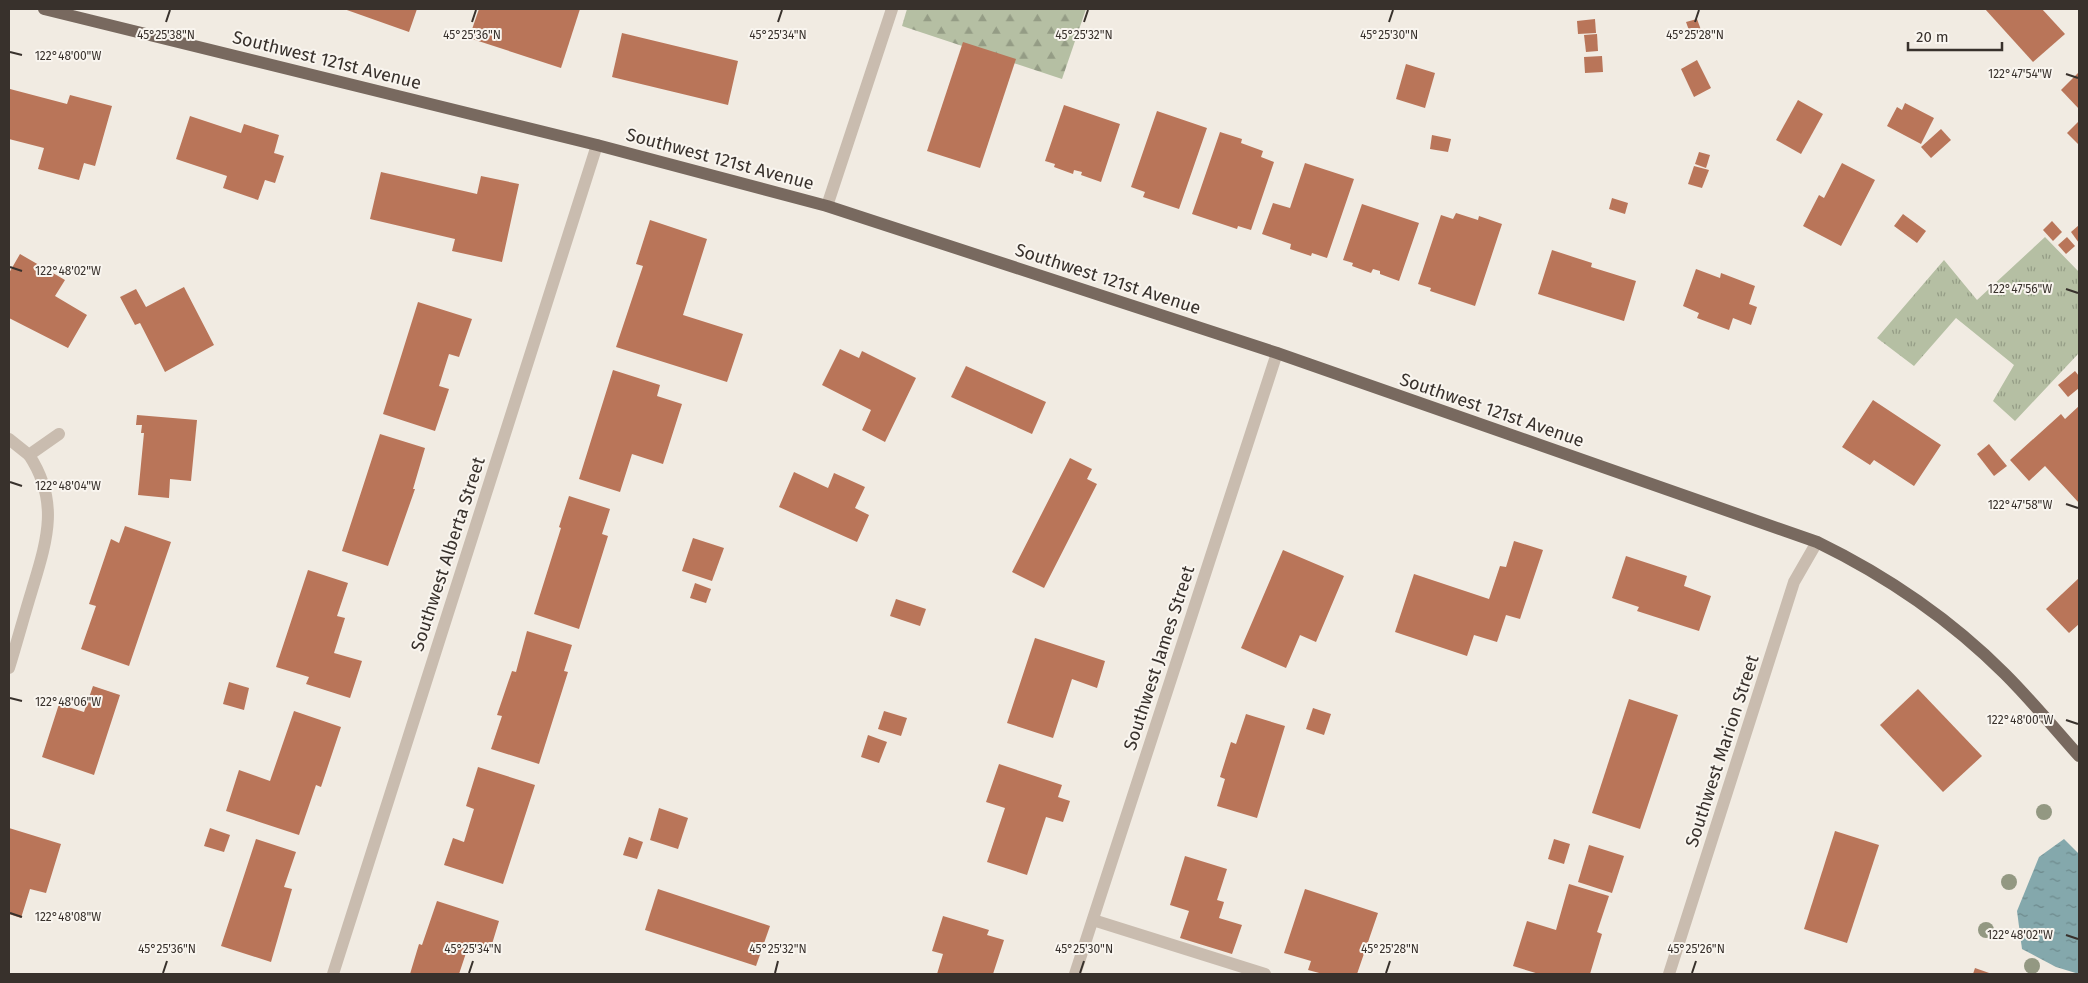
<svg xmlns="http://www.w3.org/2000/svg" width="2088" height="983" font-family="'Fira Sans',sans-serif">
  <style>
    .grass { fill: url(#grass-tufts) }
    .forest { fill: url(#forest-firs) }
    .water { fill: url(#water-ripples) }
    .building { fill: #b97559 }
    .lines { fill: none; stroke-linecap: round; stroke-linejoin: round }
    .minor { stroke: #c9bcaf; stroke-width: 12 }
    .major { stroke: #78695f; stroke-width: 12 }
    .tree { fill: #939882 }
    .ticks { fill: none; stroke: #38312c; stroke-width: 2 }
    .labels { text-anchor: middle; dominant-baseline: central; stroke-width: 4; stroke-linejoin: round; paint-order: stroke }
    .street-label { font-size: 18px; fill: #38312c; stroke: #f9f5ef }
    .ticks-label { font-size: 12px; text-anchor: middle; fill: #38312c; stroke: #f9f5ef; stroke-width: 4; stroke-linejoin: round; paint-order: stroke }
  </style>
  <defs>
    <pattern id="grass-tufts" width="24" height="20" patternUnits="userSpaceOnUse" patternTransform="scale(1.25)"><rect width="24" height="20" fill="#b5bfa3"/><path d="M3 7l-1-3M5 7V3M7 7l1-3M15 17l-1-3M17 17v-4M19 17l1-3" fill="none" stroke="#949c85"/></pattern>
    <pattern id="forest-firs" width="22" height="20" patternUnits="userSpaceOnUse" patternTransform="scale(1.25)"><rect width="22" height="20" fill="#b5bfa3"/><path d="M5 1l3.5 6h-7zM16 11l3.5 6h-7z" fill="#949c85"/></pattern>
    <pattern id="water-ripples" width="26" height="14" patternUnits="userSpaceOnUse" patternTransform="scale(1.25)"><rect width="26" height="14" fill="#84a8ac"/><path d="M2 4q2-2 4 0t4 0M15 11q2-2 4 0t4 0" fill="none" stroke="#6d898c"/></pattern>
  </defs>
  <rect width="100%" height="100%" fill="#f1ebe2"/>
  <path class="grass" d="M2045 237 2079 272V353L2015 421 1993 401 2014 365 1956 318 1914 366 1877 338 1944 260 1977 300Z"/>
  <path class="forest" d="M907 9H1086L1062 79 902 26Z"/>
  <path class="water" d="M2064 839 2079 854V974L2056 967 2022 949 2017 911 2039 857Z"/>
  <g class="building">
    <path d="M344 9H417L409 32Z"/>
    <path d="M479 9H580L561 68 469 38Z"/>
    <path d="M1985 9H2042L2065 34 2033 62Z"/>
    <path d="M1595 19 1596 33 1578 34 1577 21Z"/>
    <path d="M1697 19 1701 30 1690 33 1686 22Z"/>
    <path d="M622 33 738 61 728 105 612 77Z"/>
    <path d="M1597 34 1598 51 1586 52 1584 35Z"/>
    <path d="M963 42 1016 59 980 168 927 151Z"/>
    <path d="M1602 56 1603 72 1585 73 1584 57Z"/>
    <path d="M1697 60 1711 88 1694 97 1681 69Z"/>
    <path d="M1406 64 1435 73 1425 108 1396 99Z"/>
    <path d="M2079 72V109L2061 90Z"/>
    <path d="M10 89 67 104 70 95 112 106 95 166 84 163 79 180 38 169 44 148 9 139Z"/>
    <path d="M1798 100 1823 114 1801 154 1776 140Z"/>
    <path d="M1905 103 1934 118 1921 144 1887 126 1897 107 1902 110Z"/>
    <path d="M1064 105 1120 124 1101 182 1081 175 1082 172 1074 170 1073 174 1054 167 1055 164 1045 161Z"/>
    <path d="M1157 111 1207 128 1179 209 1143 197 1145 192 1131 187Z"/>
    <path d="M190 116 241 133 244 124 279 135 274 153 284 156 275 183 265 180 258 200 223 188 227 176 176 159Z"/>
    <path d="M2079 121V145L2067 133Z"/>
    <path d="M1941 129 1951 140 1931 158 1921 147Z"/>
    <path d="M1220 132 1242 139 1241 143 1263 151 1261 157 1274 162 1251 230 1238 226 1237 229 1192 214Z"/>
    <path d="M1432 135 1451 139 1448 152 1430 149Z"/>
    <path d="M1699 152 1710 155 1706 168 1695 164Z"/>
    <path d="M1305 163 1354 179 1327 258 1312 253 1311 256 1290 249 1291 244 1262 234 1273 203 1290 208Z"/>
    <path d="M1842 163 1875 180 1841 246 1803 226 1819 195 1824 198Z"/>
    <path d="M1694 166 1709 170 1702 188 1688 184Z"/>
    <path d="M381 172 477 194 481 176 519 184 502 262 452 251 455 239 370 219Z"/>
    <path d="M1612 198 1628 203 1625 214 1609 209Z"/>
    <path d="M1362 204 1419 223 1399 281 1380 274V271L1373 269 1371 273 1352 266 1353 263 1343 260Z"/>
    <path d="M1456 213 1478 220 1479 216 1502 224 1475 306 1430 291 1431 288 1418 284 1441 215 1453 219Z"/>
    <path d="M1903 214 1926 231 1917 243 1894 226Z"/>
    <path d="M650 220 707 239 683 315 743 334 727 382 616 347 643 266 636 264Z"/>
    <path d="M2052 221 2062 232 2053 241 2043 230Z"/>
    <path d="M2079 225V243L2071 232Z"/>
    <path d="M2067 237 2075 246 2066 254 2058 245Z"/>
    <path d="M1552 250 1592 263 1591 267 1636 281 1624 321 1538 294Z"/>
    <path d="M20 254 65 280 55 296 87 315 68 348 9 318V273Z"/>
    <path d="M1696 269 1720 278 1721 273 1755 286 1749 304 1757 307 1751 325 1733 318 1729 330 1697 318 1699 313 1683 306Z"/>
    <path d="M184 287 214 345 165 372 140 323 135 325 120 297 136 289 146 307Z"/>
    <path d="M418 302 472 319 459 357 449 354 439 386 449 389 435 431 383 414Z"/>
    <path d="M840 349 859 358 862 351 916 378 885 442 862 430 871 410 822 385Z"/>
    <path d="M966 366 1046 402 1032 434 951 397Z"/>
    <path d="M613 370 660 385 657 396 682 404 663 464 632 454 620 492 579 479Z"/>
    <path d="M2075 371 2079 376V388L2068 397 2058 385Z"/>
    <path d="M1873 400 1941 445 1914 486 1874 460 1870 465 1842 447Z"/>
    <path d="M2079 406V503L2045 466 2029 481 2010 460 2061 414 2065 419Z"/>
    <path d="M137 415 197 420 191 481 170 479 169 498 138 495 144 433H141L142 425H136Z"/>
    <path d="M380 434 425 448 413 489H415L388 566 342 551Z"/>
    <path d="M1989 444 2007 466 1994 476 1977 454Z"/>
    <path d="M1070 458 1092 469 1087 479 1097 484 1044 588 1012 572Z"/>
    <path d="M794 472 828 488 834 473 865 487 855 508 869 515 857 542 779 507Z"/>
    <path d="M569 496 610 509 602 534 608 536 579 629 534 614 561 528 559 527Z"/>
    <path d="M125 526 171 542 129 666 81 649 96 606 89 604 111 539 119 543Z"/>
    <path d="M693 538 724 548 712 581 682 571Z"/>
    <path d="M1514 541 1543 550 1520 619 1506 615 1497 642 1474 635 1467 656 1395 632 1414 574 1489 599 1500 566 1506 567Z"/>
    <path d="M1283 550 1344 576 1316 642 1300 635 1286 668 1241 648Z"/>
    <path d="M1626 556 1687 576 1684 586 1711 596 1699 631 1637 611 1639 607 1612 598Z"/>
    <path d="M308 570 348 583 337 616 345 618 334 653 362 661 350 698 306 684 309 677 276 667Z"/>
    <path d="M2079 578V624L2069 633 2046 609Z"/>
    <path d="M695 583 711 589 706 603 690 598Z"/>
    <path d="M896 599 926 609 920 626 890 616Z"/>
    <path d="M527 631 572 645 564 671 568 672 539 764 491 749 502 716 497 715 512 671 516 672Z"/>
    <path d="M1035 638 1105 661 1097 688 1072 679 1053 738 1007 723Z"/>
    <path d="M229 682 249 688 244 710 223 704Z"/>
    <path d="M93 686 120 695 94 775 42 757 59 704 84 712Z"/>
    <path d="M1918 689 1982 756 1943 792 1880 725Z"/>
    <path d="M1629 699 1678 715 1640 829 1592 813Z"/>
    <path d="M1313 708 1331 714 1324 735 1306 729Z"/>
    <path d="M294 711 341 727 321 787 316 785 299 835 226 811 239 770 270 781Z"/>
    <path d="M884 711 907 718 901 736 878 729Z"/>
    <path d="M1246 714 1285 726 1257 818 1217 806 1225 779 1220 777 1231 742 1236 744Z"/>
    <path d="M868 735 887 742 879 763 861 757Z"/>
    <path d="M999 764 1062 785 1058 797 1070 801 1063 822 1046 817 1027 875 987 862 1005 808 986 802Z"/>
    <path d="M478 767 535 785 503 884 444 865 453 838 464 842 474 809 466 806Z"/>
    <path d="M659 808 688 818 678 849 650 840Z"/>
    <path d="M9 828 61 844 46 893 30 889 21 918 9 914Z"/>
    <path d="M210 828 230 835 224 852 204 846Z"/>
    <path d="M1835 831 1879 845 1847 943 1804 929Z"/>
    <path d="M629 837 643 842 637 859 623 855Z"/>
    <path d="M256 839 296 852 284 887 292 889 271 962 221 946Z"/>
    <path d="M1554 839 1570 844 1564 864 1548 859Z"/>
    <path d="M1589 845 1624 856 1612 893 1578 882Z"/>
    <path d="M1185 856 1227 869 1217 900 1224 902 1219 918 1242 925 1232 954 1180 938 1189 911 1170 905Z"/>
    <path d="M1569 884 1609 896 1597 932 1602 934 1590 974H1539L1513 966 1527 921 1556 930Z"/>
    <path d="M658 889 770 926 756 966 645 930Z"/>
    <path d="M1305 889 1378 913 1357 974H1323L1308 970 1311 961 1284 953Z"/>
    <path d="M437 901 499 921 489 954 468 947 459 974H410L419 944 422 945Z"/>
    <path d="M943 916 989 930 987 935 1004 940 993 974H937L943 954 932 951Z"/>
    <path d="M1975 968 1992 974H1973Z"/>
  </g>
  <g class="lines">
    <g class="minor">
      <path d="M827 206 892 9"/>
      <path d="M9 439 29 455 59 434"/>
      <path d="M9 668C17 642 24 616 32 590 47 540 60 502 29 455"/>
      <path d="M1093 920 1265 974"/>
      <path d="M333 974 597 145"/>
      <path d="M1075 974 1277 353"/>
      <path d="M1669 974 1794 582 1817 542"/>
    </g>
    <path class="major" d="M44 9 597 145 827 206 1277 353 1817 542C1887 576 1950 619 2005 674 2031 700 2055 729 2079 756"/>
  </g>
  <g class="tree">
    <circle cx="2044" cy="812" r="8"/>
    <circle cx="2009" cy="882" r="8"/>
    <circle cx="1986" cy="930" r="8"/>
    <circle cx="2032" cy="966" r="8"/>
  </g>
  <path class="ticks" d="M166 22 170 10M472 22 476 10M778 22 782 10M1084 22 1088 10M1389 22 1393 10M1695 22 1699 10M10 52 22 55M2066 74 2078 78M10 267 22 271M2066 289 2078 293M10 482 22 486M2066 504 2078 508M10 698 22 701M2066 720 2078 724M10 913 22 917M2066 935 2078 939M163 973 167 961M469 973 473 961M775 973 778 961M1080 973 1084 961M1386 973 1390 961M1692 973 1696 961"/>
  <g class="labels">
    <g class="street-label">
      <text transform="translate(327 60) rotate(14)">Southwest 121st Avenue</text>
      <text transform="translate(720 159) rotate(15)">Southwest 121st Avenue</text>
      <text transform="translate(1108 279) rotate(18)">Southwest 121st Avenue</text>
      <text transform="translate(1492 410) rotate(19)">Southwest 121st Avenue</text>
      <text transform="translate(448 554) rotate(-72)">Southwest Alberta Street</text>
      <text transform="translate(1159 658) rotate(-72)">Southwest James Street</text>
      <text transform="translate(1722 751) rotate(-72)">Southwest Marion Street</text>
    </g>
  </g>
  <g class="ticks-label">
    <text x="166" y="39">45°25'38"N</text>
    <text x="472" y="39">45°25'36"N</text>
    <text x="778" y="39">45°25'34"N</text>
    <text x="1084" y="39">45°25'32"N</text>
    <text x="1389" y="39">45°25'30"N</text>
    <text x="1695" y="39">45°25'28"N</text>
    <text x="68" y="60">122°48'00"W</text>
    <text x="2020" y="78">122°47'54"W</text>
    <text x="68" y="275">122°48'02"W</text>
    <text x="2020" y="293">122°47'56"W</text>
    <text x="68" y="490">122°48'04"W</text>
    <text x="2020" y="509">122°47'58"W</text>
    <text x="68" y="706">122°48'06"W</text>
    <text x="2020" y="724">122°48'00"W</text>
    <text x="68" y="921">122°48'08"W</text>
    <text x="2020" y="939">122°48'02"W</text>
    <text x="167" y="953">45°25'36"N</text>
    <text x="473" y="953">45°25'34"N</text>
    <text x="778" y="953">45°25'32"N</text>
    <text x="1084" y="953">45°25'30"N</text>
    <text x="1390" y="953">45°25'28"N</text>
    <text x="1696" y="953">45°25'26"N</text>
  </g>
  <rect width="2088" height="983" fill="none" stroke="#38312c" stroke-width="20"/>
  <path d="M1908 42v8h94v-8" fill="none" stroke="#38312c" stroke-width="2.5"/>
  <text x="1916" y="42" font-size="15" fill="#38312c" stroke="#f9f5ef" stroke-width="4" paint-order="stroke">20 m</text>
</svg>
